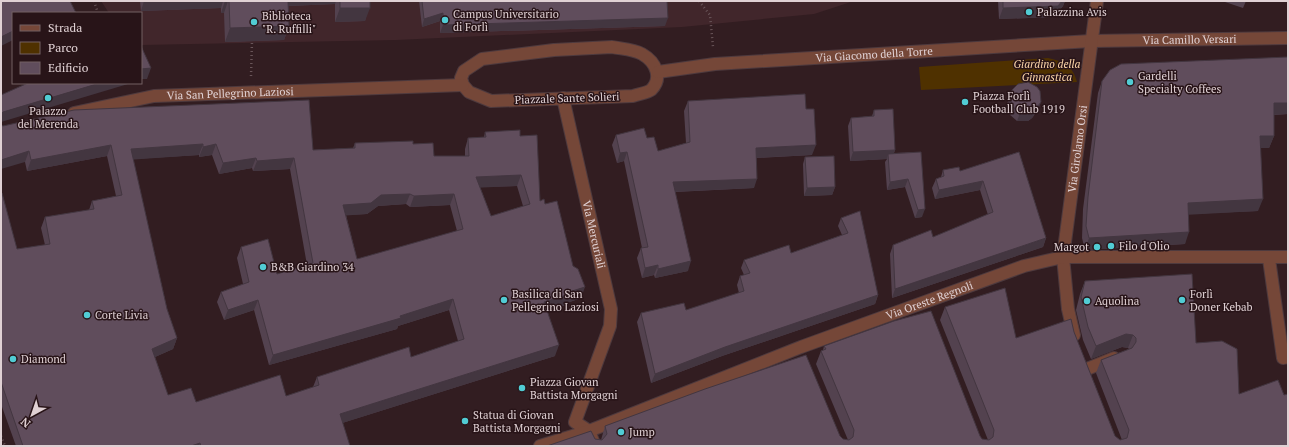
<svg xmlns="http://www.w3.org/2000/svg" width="1289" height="447" font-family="'PT Serif',serif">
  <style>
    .built { fill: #41262b }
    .green { fill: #4f3100 }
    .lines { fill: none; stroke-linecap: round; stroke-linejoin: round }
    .minor-casing { stroke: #4e3a3e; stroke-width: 14 }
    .path { stroke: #695559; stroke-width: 2.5; stroke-dasharray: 1 3; stroke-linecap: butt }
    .minor { stroke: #754738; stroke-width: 12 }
    .wall { fill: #53424f; fill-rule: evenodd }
    .shaded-wall { fill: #433640 }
    .building { fill: #604d5c; stroke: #433640; fill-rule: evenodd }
    .poi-dot { fill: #51ccd4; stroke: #281418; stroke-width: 1.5 }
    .labels { text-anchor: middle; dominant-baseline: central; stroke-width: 3; stroke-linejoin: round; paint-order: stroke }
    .poi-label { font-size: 11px; fill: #e0d1d4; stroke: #281418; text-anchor: start }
    .street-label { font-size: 11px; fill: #e0d1d4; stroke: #281418 }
    .park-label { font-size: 11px; font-style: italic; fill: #fdd7a9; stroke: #281418 }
  </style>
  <rect width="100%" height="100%" fill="#321d21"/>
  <path class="built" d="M101 1H854L814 14 682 27 396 40 141 45V13H109Z"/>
  <path class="green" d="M1048 58C1065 62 1072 65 1077 82L921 90 919 67Z"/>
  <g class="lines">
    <g class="minor-casing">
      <g id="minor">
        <path d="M612 47C622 49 633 49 642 54 656 62 663 78 651 90 647 93 638 94 633 96L491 101 469 92 463 85 461 78 464 71 482 59 554 50Z"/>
        <path id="s1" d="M658 72 715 64 1091 41 1288 38"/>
        <path id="s2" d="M563 98 611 309 610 326 575 422 589 431 595 446"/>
        <path id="s3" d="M74 113 154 96 463 85"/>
        <path d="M1269 259 1283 358 1288 357"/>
        <path id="s4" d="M1074 335 1068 309 1063 257 1097 1"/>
        <path d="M1087 369 1114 358"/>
        <path id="s5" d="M540 446 589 431 801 347 1024 266 1063 257H1288"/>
      </g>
    </g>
    <g class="path">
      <path d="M94 1 98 13"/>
      <path d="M699 1 710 15 713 47"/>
      <path d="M251 76 252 41"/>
      <path d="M1 436 5 446"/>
    </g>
    <use href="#minor" class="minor"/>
  </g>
  <g class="wall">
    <path d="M140 1H370L365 21 335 22V4L288 6 289 26 284 40 225 42 224 13H221V8L141 11Z"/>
    <path d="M419 1H667L665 26 440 33V21L422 27Z"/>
    <path d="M998 1H1065L1063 6 1054 17 999 19Z"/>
    <path d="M1222 1H1246L1243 8Z"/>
    <path d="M1288 57V114L1274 115V136L1269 148H1260L1258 211 1188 214 1185 244 1085 250 1082 238 1083 209 1098 93 1102 81Z"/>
    <path d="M1011 91 1038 110 1032 118 1028 121H1017L1009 114 1007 104Z"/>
    <path d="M688 101 806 109 812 155 756 158 754 188 675 192 688 271 655 278 654 275 642 278 637 258 641 248H642L624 161 617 163 612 145 616 135 647 138 658 151 686 143 684 111Z"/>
    <path d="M874 110 895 150 894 153 921 152 922 217 915 218 905 187 887 190 885 162 887 159 850 161 848 126 851 118 872 116Z"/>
    <path d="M3 126 313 150 353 148 355 143 413 144 434 156H465V149L468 138 484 137 485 132 520 136 540 201 545 204 581 298 567 303 566 305 547 311 555 356 342 423 350 446H16L1 404V193L17 249 45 245 41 228 45 217 89 210 92 201 116 196 107 156 27 171 25 162ZM199 155V157L212 155 219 174 252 168 253 171 290 169 307 265 277 274 241 247 237 258 243 284 221 292 217 302 224 320 254 310 269 365 397 329 398 326 449 310 458 341 411 357 317 377 313 387 286 396 196 402 168 395 155 357 173 349 177 338 167 309 133 159ZM517 186 523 206 491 216 480 187ZM406 204 410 207 450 205 457 231 357 259 346 215 367 214 378 206Z"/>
    <path d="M1019 152 1046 238 1043 247 892 298 890 254 893 245 933 237 988 215 980 190 935 199 932 188 936 179 941 177 943 170 960 171Z"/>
    <path d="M805 157 835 187 832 195 804 196 803 164Z"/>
    <path d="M841 218 878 295 875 304 722 356 651 383 637 322 641 313 686 310 739 293 737 285 740 276 744 275 741 268 744 260 791 253 842 235 838 226Z"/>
    <path d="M1085 281 1196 343 1239 394 1284 395 1288 446H547L595 439 601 440 605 426 840 436 843 439 848 440 816 364 821 351 823 350 824 346 980 436 982 439 988 440 940 320 945 307 1016 338 1074 332 1115 436 1120 440H1122L1096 373 1101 360 1129 349 1128 348 1122 347 1091 359 1083 340 1076 310 1080 294Z"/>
  </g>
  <g class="shaded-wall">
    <path d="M144 1H223L221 8 141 11Z"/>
    <path d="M225 1H228L224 13H221Z"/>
    <path d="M286 1H336L335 4 287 6Z"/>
    <path d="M1062 1H1065L1063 6 1054 17 999 19 1003 8Z"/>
    <path d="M340 8H370L365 21 335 22Z"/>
    <path d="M443 13 440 21 422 27 424 19Z"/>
    <path d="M668 18 665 26 440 33 443 25Z"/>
    <path d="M289 26 284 40 225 42 230 28Z"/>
    <path d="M13 31V40L1 46V37Z"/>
    <path d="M151 68 147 79H141V69Z"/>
    <path d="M100 83H128V84L1 122V114L3 112Z"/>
    <path d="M1041 102 1038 110 1032 118 1028 121H1017L1020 113Z"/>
    <path d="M1274 103H1288V114L1269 115Z"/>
    <path d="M1260 136H1274L1269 148H1255Z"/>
    <path d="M203 144 199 155 127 160 131 149Z"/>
    <path d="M216 144 212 155 199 157 203 147Z"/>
    <path d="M111 145 107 156 27 171 31 160Z"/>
    <path d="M816 145 812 155 752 158 756 148Z"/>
    <path d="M895 150 892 158 888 154 887 159 850 161 853 152Z"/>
    <path d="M29 151 25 162 1 169V160Z"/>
    <path d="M627 152 624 161 617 163 620 153Z"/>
    <path d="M256 158 252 168 219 174 223 163Z"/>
    <path d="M294 158 290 169 253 171 257 161Z"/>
    <path d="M521 175 517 186 472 188 476 177Z"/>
    <path d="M757 179 754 188 670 192 673 182Z"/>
    <path d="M908 179 905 187 887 190 890 182Z"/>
    <path d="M983 181 980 190 935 199 939 190Z"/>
    <path d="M835 187 832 195 804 196 807 188Z"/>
    <path d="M410 194 406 204 378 206 367 214 339 216 343 205 381 195Z"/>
    <path d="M454 194 450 205 410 207 414 196Z"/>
    <path d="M1263 199 1258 211 1184 215 1188 203Z"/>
    <path d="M925 209 922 217 915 218 918 210Z"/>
    <path d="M1189 232 1185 244 1085 250 1089 238Z"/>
    <path d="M1046 238 1043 247 892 298 895 289Z"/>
    <path d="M691 261 688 271 655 278 658 269Z"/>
    <path d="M658 265 654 275 642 278 645 268Z"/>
    <path d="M585 287 581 298 567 303 566 305 540 313 544 302 569 292Z"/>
    <path d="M878 295 875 304 722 356 651 383 655 374 725 347Z"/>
    <path d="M453 299 449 310 398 326 397 329 269 365 273 355 400 316Z"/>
    <path d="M258 300 254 310 224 320 228 310Z"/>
    <path d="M1126 334 1133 335 1128 348 1122 347 1091 359 1096 346Z"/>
    <path d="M177 338 173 349 148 360 152 349Z"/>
    <path d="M559 345 555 356 336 425 340 414Z"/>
    <path d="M200 443 199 446H191Z"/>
  </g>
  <g class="building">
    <path d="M1 1H70L76 13H13V31L1 37Z"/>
    <path d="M229 1H288L289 26 230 28Z"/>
    <rect x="340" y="1" width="30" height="7"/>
    <path d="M422 1H667L668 18 443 25V13L424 19Z"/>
    <path d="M1003 1H1062L1058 6 1003 8Z"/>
    <path d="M141 46 151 68 141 69Z"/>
    <path d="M1288 57V103H1274V136H1260L1263 199 1188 203 1189 232 1089 238 1086 226 1088 197 1102 81 1110 70 1121 64Z"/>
    <path d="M1028 82 1037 87 1040 91 1041 102 1035 110 1030 113H1020L1012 106 1010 96 1011 91 1018 84Z"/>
    <path d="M28 83H100L3 112 1 114V95Z"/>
    <path d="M805 94 806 109H814L816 145 756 148 757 179 673 182 691 261 658 269V265L645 268 641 248 648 247 627 152 620 153 616 135 644 128 647 138 654 137 658 151 690 142 688 101Z"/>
    <path d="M309 100 313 150 355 148V143L413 141V144L433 143 434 156H469L468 138 486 137 485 132 520 130V136L537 135 540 201 544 199 545 204 557 201 573 266 578 269 585 287 569 292 570 294 544 302 559 345 340 414 350 446H201L200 443 191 446H23L1 382V193H2L17 249 50 244 45 217 94 209 92 201 122 195 111 145 31 160 29 151 1 160V125L3 126 74 110ZM203 144V147L216 144 223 163 256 158 257 161 294 158 313 263 277 274 268 239 241 247 249 282 221 292 228 310 258 300 273 355 401 318 400 316 453 299 464 339 411 357 409 347 317 377 319 385 286 396 280 375 196 402 191 388 168 395 152 349 177 338 167 309 131 149ZM521 175 530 204 491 216 476 177ZM410 194 414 196 454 194 463 229 357 259 343 205 371 203 381 195Z"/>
    <path d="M893 109 895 150 853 152 851 118 874 116V110Z"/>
    <path d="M921 152 925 209 918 210 908 179 890 182 888 154Z"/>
    <path d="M1019 152 1046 238 895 289 893 245 931 230 933 237 993 212 983 181 939 190 936 179 944 176 943 170 959 167 960 171Z"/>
    <path d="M834 156 835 187 807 188 805 157Z"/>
    <path d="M860 211 878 295 725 347 655 374 641 313 684 303 686 310 744 291 740 276 750 273 744 260 789 245 791 253 848 233 841 218Z"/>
    <path d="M1192 274 1196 343 1222 341 1237 349 1239 394 1278 380 1284 395 1288 394V446H547L591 431 595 439 602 440 607 434 605 426 705 389 806 355 840 436 843 439 849 440 853 437 854 430 821 351 826 349 824 346 894 321 931 311 980 436 982 439 989 440 993 437 994 430 945 307 1005 288 1016 338 1071 319 1074 332 1115 436 1120 440 1127 438 1129 430 1101 360 1132 348 1136 342V338L1133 335 1126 334 1096 346 1088 327 1081 297 1085 281Z"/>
  </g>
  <g class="poi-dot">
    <circle cx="1029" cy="12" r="4"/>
    <circle cx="445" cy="20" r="4"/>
    <circle cx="254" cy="22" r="4"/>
    <circle cx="1130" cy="82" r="4"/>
    <circle cx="48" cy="98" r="4"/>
    <circle cx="965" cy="102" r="4"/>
    <circle cx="1111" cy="246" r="4"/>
    <circle cx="1097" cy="247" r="4"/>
    <circle cx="263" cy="267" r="4"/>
    <circle cx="504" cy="300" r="4"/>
    <circle cx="1182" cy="300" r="4"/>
    <circle cx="1087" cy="301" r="4"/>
    <circle cx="87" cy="315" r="4"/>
    <circle cx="13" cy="359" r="4"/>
    <circle cx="522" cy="388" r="4"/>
    <circle cx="465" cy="421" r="4"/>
    <circle cx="621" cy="432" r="4"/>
  </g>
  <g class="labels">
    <g class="poi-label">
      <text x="1037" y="12">Palazzina Avis</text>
      <text x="453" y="14">Campus Universitario<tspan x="453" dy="13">di Forlì</tspan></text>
      <text x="262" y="16">Biblioteca<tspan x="262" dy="13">"R. Ruffilli"</tspan></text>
      <text x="1138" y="76">Gardelli<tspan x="1138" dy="13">Specialty Coffees</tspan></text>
      <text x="973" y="96">Piazza Forlì<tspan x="973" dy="13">Football Club 1919</tspan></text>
      <text x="48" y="111" text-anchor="middle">Palazzo<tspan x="48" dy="13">del Merenda</tspan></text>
      <text x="1119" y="246">Filo d'Olio</text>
      <text x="1089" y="247" text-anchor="end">Margot</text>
      <text x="271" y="267">B&amp;B Giardino 34</text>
      <text x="512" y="294">Basilica di San<tspan x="512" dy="13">Pellegrino Laziosi</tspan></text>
      <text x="1190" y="294">Forlì<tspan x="1190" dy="13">Doner Kebab</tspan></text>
      <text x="1095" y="301">Aquolina</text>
      <text x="95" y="315">Corte Livia</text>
      <text x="21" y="359">Diamond</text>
      <text x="530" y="382">Piazza Giovan<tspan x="530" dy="13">Battista Morgagni</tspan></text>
      <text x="473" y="415">Statua di Giovan<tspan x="473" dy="13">Battista Morgagni</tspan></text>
      <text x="629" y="432">Jump</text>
    </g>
    <g class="street-label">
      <text stroke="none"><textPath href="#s1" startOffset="533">Via Camillo Versari</textPath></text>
      <text stroke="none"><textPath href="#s1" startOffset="217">Via Giacomo della Torre</textPath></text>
      <text stroke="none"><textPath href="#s3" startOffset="158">Via San Pellegrino Laziosi</textPath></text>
      <text transform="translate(567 98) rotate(-2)">Piazzale Sante Solieri</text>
      <text stroke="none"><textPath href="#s4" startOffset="188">Via Girolamo Orsi</textPath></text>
      <text stroke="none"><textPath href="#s2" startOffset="140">Via Mercuriali</textPath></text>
      <text stroke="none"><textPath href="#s5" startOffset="416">Via Oreste Regnoli</textPath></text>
    </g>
    <g class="park-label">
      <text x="1047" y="64">Giardino della<tspan x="1047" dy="13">Ginnastica</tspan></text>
    </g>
  </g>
  <rect width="1289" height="447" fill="none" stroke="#e0d1d4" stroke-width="4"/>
  <rect x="12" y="12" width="130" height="72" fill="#281418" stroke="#726063"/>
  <rect x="20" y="25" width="20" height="6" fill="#754738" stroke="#726063"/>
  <text x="48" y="32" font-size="12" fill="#e0d1d4">Strada</text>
  <rect x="20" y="42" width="20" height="12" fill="#4f3100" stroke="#726063"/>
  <text x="48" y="52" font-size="12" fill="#e0d1d4">Parco</text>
  <rect x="20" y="62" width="20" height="12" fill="#604d5c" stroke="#726063"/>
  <text x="48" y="72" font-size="12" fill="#e0d1d4">Edificio</text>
  <g transform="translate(32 415) rotate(220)" stroke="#281418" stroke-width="3" paint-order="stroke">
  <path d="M0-3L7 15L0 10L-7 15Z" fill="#e0d1d4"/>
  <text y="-6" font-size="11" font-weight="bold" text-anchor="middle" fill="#e0d1d4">N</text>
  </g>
</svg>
